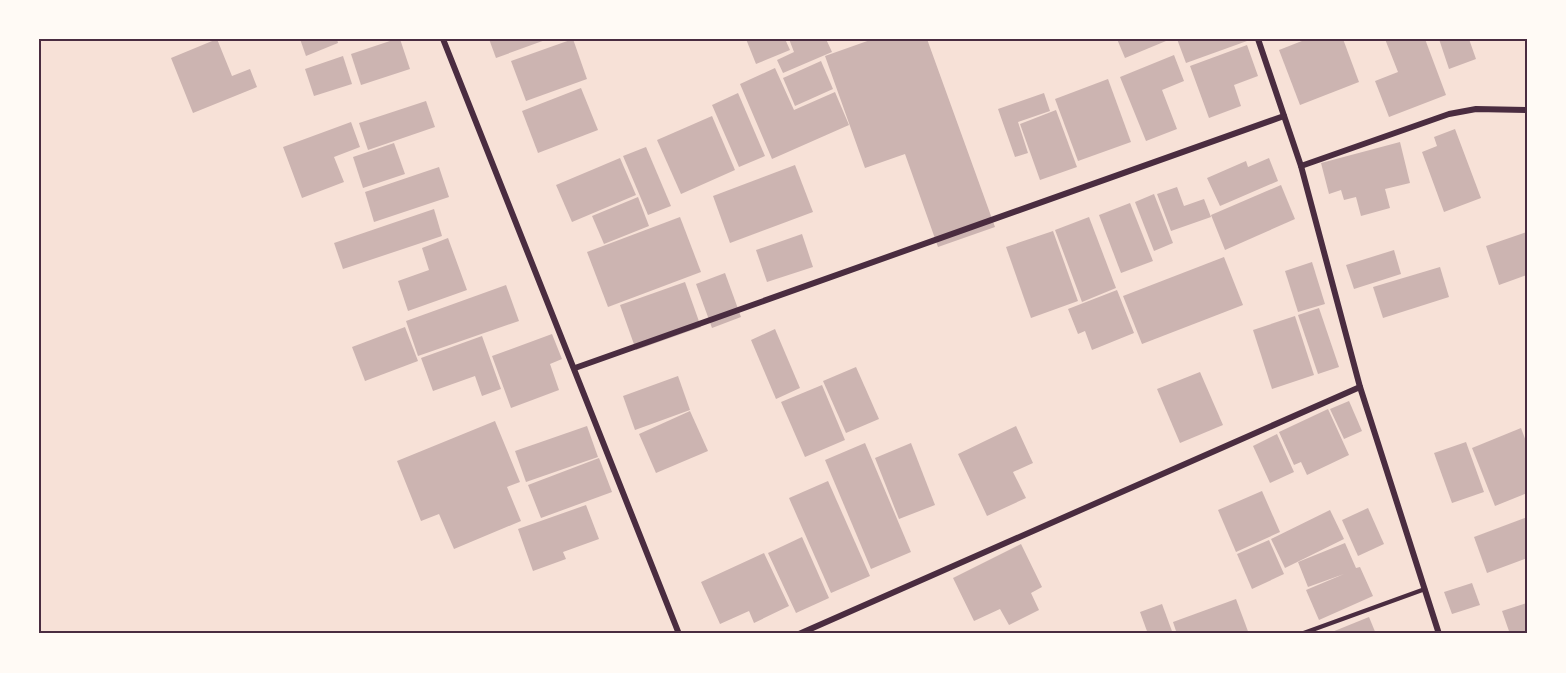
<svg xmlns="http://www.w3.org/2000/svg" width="1566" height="673" font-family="'DejaVu Sans',sans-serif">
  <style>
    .building { fill: #ccb4b1 }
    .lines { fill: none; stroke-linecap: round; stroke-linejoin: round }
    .service { stroke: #4a2c40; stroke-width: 4.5 }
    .minor { stroke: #4a2c40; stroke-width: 6 }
    .neatline { fill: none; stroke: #4a2c40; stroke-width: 2 }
  </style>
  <rect width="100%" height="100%" fill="#f7e1d7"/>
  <g class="building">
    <path d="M217 39 232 76 250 69 257 87 193 113 171 58Z"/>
    <path d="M300 39H337L338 43 306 56Z"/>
    <path d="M396 39H400L410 69 361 85 351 54Z"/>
    <path d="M489 39H548L496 58Z"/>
    <path d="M573 39 587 79 526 101 511 61Z"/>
    <path d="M746 39H785L790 50 756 64Z"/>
    <path d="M789 39H826L832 52 783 73 777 60 794 52Z"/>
    <path d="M873 39H927L995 227 938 247 905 154 865 168 825 56Z"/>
    <path d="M1117 39H1165L1166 41 1125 58Z"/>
    <path d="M1177 39H1246L1247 41 1186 63Z"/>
    <path d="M1307 39H1343L1359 82 1300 105 1279 50Z"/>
    <path d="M1385 39H1425L1446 95 1389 117 1375 81 1398 72Z"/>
    <path d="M1439 39H1469L1476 59 1449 69Z"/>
    <path d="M1247 45 1258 76 1234 85 1241 106 1209 118 1190 66Z"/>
    <path d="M1174 55 1184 81 1162 90 1177 129 1146 141 1120 77Z"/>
    <path d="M343 56 352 84 314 96 305 69Z"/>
    <path d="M821 61 833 89 795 106 783 78Z"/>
    <path d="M775 68 794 110 835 92 849 125 772 159 740 84Z"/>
    <path d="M1108 79 1131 142 1078 161 1055 99Z"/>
    <path d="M581 88 598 130 538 153 522 111Z"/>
    <path d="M738 93 765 156 739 167 712 105Z"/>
    <path d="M1044 93 1050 111 1018 122 1028 153 1015 157 998 109Z"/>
    <path d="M426 101 435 127 368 150 359 123Z"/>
    <path d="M1056 110 1077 167 1040 180 1020 124Z"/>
    <path d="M712 116 735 170 681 194 657 140Z"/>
    <path d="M351 122 360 147 334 157 344 182 302 198 283 147Z"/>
    <path d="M1455 129 1481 198 1444 212 1422 152 1437 146 1434 137Z"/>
    <path d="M1400 142 1410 183 1385 189 1390 208 1361 216 1356 197 1344 200 1341 190 1329 194 1321 163Z"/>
    <path d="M394 143 405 174 363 188 353 157Z"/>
    <path d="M646 147 671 206 648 215 623 156Z"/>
    <path d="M620 158 636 195 572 222 556 185Z"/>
    <path d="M1269 158 1278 181 1220 206 1207 178 1246 161 1248 167Z"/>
    <path d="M795 165 813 212 730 243 713 196Z"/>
    <path d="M439 167 449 197 374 222 365 192Z"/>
    <path d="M1281 185 1295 219 1225 250 1211 215Z"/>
    <path d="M1177 187 1184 206 1204 199 1211 217 1171 231 1157 194Z"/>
    <path d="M1154 194 1173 243 1154 251 1135 202Z"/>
    <path d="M638 197 649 226 604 244 592 216Z"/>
    <path d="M1130 203 1153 261 1121 273 1099 215Z"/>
    <path d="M434 209 442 236 343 269 334 243Z"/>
    <path d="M680 217 701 272 608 307 587 252Z"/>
    <path d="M1089 217 1116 288 1082 302 1055 230Z"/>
    <path d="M1053 231 1078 301 1031 318 1006 247Z"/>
    <path d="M1527 232V275L1499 285 1486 246Z"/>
    <path d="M802 234 813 267 767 282 756 250Z"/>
    <path d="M448 238 467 290 408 311 398 281 429 270 422 248Z"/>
    <path d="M1394 250 1401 274 1354 289 1346 265Z"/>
    <path d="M1224 257 1243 305 1142 344 1123 296Z"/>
    <path d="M1312 262 1325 304 1298 312 1285 271Z"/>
    <path d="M1440 267 1449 297 1383 318 1373 287Z"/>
    <path d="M725 273 741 317 712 328 696 284Z"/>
    <path d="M685 282 701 327 636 350 620 305Z"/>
    <path d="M506 285 519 321 418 356 406 321Z"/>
    <path d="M1117 290 1134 333 1092 350 1085 331 1078 334 1068 309Z"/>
    <path d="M1319 308 1339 367 1318 374 1298 315Z"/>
    <path d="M1295 316 1314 375 1272 389 1253 330Z"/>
    <path d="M405 327 418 361 365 381 352 347Z"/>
    <path d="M775 329 800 388 776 399 751 340Z"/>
    <path d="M552 334 562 359 550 364 559 390 511 408 492 356Z"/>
    <path d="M482 336 501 389 482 396 475 376 433 391 421 358Z"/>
    <path d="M856 367 879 419 846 433 823 381Z"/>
    <path d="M1200 372 1223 425 1180 443 1157 389Z"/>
    <path d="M678 376 690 410 635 430 623 396Z"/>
    <path d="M822 385 845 440 805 457 781 402Z"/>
    <path d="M1349 401 1362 431 1344 439 1330 409Z"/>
    <path d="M1328 409 1349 455 1307 475 1301 462 1294 465 1279 432Z"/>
    <path d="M690 411 708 451 656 473 639 434Z"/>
    <path d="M495 421 520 482 507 487 521 521 454 549 439 514 421 521 397 461Z"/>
    <path d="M587 426 598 457 526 482 515 451Z"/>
    <path d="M1016 426 1033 463 1013 472 1026 498 987 516 958 454Z"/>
    <path d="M1521 428 1527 444V493L1495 506 1472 448Z"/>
    <path d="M1277 434 1294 472 1270 483 1253 446Z"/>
    <path d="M1466 442 1484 492 1452 503 1434 453Z"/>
    <path d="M865 443 911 552 871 569 825 460Z"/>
    <path d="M911 443 935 505 899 519 875 458Z"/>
    <path d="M599 458 612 492 541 518 528 485Z"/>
    <path d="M828 481 870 576 831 593 789 498Z"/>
    <path d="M1262 491 1280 532 1236 552 1218 510Z"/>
    <path d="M586 505 599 539 563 552 566 559 533 571 518 529Z"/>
    <path d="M1368 508 1384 544 1358 556 1342 520Z"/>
    <path d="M1330 510 1344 539 1285 568 1271 539Z"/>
    <path d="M1527 517V558L1487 573 1474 537Z"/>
    <path d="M802 537 829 598 796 613 768 553Z"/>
    <path d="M1269 540 1284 574 1252 589 1237 554Z"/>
    <path d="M1345 543 1356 568 1360 567 1373 596 1319 620 1306 590 1344 574 1308 587 1298 562Z"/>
    <path d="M1021 544 1042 587 1031 593 1039 610 1009 625 1000 609 974 621 953 578Z"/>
    <path d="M764 553 789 606 754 623 749 611 720 624 701 582Z"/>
    <path d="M1472 583 1480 605 1452 614 1444 592Z"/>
    <path d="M1236 599 1249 634H1177L1173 622Z"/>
    <path d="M1527 603V634H1510L1502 611Z"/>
    <path d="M1162 604 1173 634H1148L1140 612Z"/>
    <path d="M1369 617 1376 634H1327Z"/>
  </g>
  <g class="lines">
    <path class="service" d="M1301 634 1425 589"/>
    <g class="minor">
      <path d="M443 39 679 634"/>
      <path d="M1258 39 1301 166 1360 387 1439 634"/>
      <path d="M1301 166 1449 114 1476 109 1527 110"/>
      <path d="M575 368 1284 116"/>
      <path d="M799 634 1360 387"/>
    </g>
  </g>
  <rect width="1566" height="673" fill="none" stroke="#fffaf5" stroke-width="81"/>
  <rect x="40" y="40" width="1486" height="592" class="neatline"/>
</svg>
